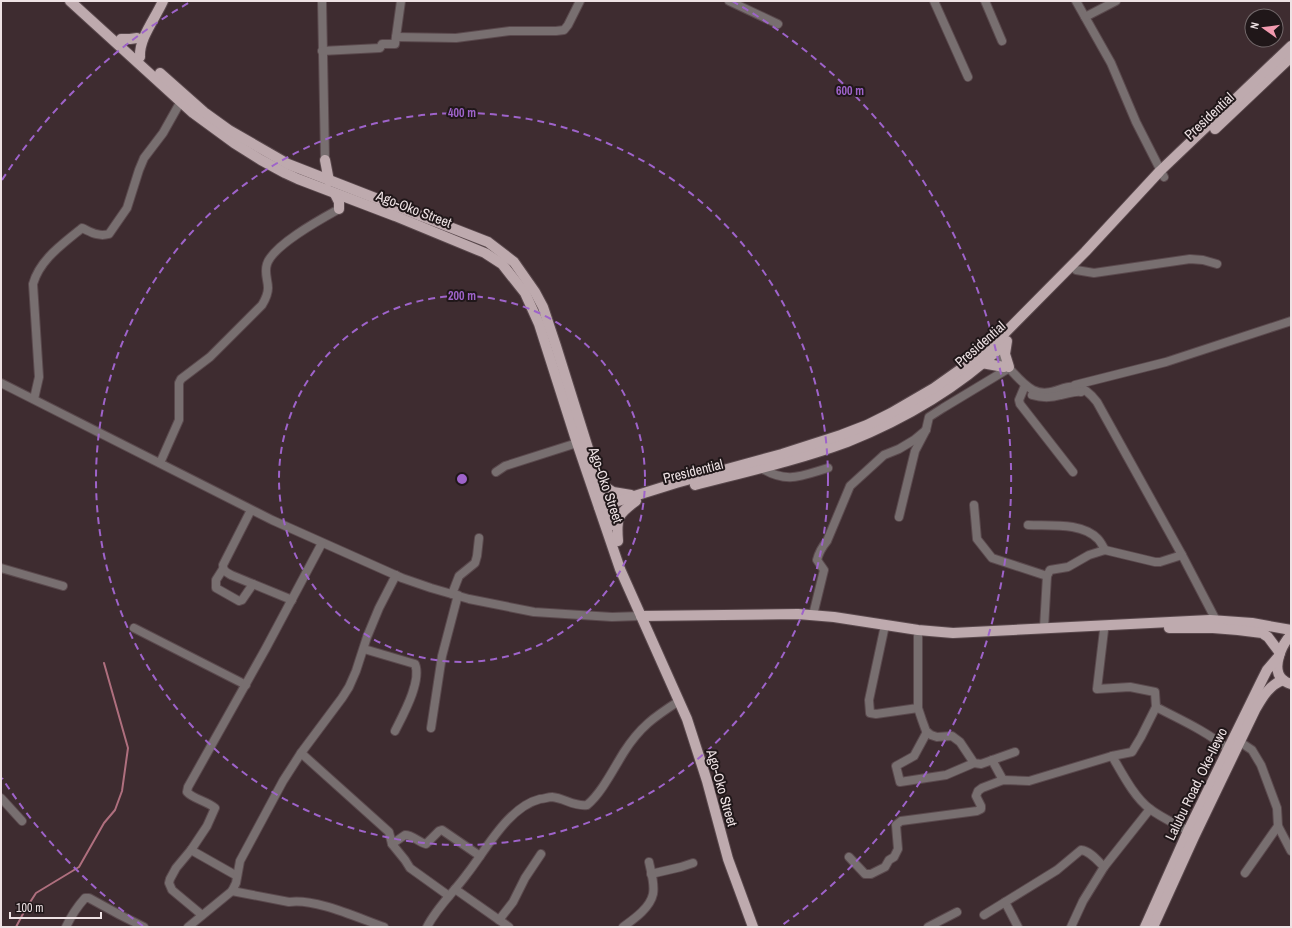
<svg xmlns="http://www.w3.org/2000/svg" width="1292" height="928" font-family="'Archivo Narrow',sans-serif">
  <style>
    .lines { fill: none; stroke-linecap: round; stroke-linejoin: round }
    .stream { stroke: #af6f7e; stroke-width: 2 }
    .minor-casing { stroke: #5a494d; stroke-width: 10 }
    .major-casing { stroke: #5a494d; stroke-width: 12 }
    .minor { stroke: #786f70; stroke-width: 8 }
    .major { stroke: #beaaae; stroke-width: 10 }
    .ring { fill: none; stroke: #9e63ca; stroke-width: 2; stroke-dasharray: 7 5 }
    .labels { text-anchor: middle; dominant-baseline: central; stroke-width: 4; stroke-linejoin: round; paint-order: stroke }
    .street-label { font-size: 14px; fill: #eee2e4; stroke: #201719 }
    .centre { fill: #9e63ca; stroke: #201719; stroke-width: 2 }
    .ring-label { font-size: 12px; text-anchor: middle; font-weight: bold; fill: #9e63ca; stroke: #201719; stroke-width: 4; stroke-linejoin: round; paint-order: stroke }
  </style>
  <rect width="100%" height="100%" fill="#3e2c30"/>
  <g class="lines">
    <path class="stream" d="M16 927 25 910 36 893 79 867 104 823 115 810 122 791 128 748 104 663"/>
    <g class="minor-casing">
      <g id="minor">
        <path d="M322 1 325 160"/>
        <path d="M729 1 778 24"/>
        <path d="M934 1 968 77"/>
        <path d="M985 1 1002 41"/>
        <path d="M1076 1 1111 63 1136 122 1164 177"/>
        <path d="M1085 17 1116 1"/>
        <path d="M396 37 456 38 510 31H556L564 30 568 25 580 1"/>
        <path d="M322 51 380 48 382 44H395L401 1"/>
        <path d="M1076 270 1094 273 1190 259 1203 260 1217 264"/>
        <path d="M993 347C1000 358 1021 384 1033 390 1058 402 1071 368 1097 402L1182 555 1218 624"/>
        <path d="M1 383 272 520 402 578 431 588 469 599 534 612 612 617 641 616"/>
        <path d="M1075 385 1166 362 1291 321"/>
        <path d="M1024 388 1019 400 1020 404 1073 472"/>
        <path d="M1032 395C1042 398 1051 398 1061 395 1068 394 1074 391 1081 392"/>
        <path d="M34 399 39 377 33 284C40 259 63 244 82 228 91 232 98 237 109 234L127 208 139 170 144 158 163 133 181 101"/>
        <path d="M160 463 179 420V383L181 379 210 357 262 305C265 300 268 295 268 288 268 280 264 273 267 264 273 245 321 219 339 209"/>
        <path d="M761 468C787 484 801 476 828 468"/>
        <path d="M496 472 505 466 577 443"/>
        <path d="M974 505 977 539 992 558 1047 576"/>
        <path d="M251 510 223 565C223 571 226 572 231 575L292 600"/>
        <path d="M899 517 915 451 926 430 929 417 943 408 1006 370"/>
        <path d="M1028 525C1050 526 1082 522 1098 539 1101 542 1103 547 1105 550"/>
        <path d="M1 568 63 586"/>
        <path d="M223 569 216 580V588L239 601 242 600 253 584"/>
        <path d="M452 594 459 576 475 563 477 556 479 538"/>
        <path d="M813 615 824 570 817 560C819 552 822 547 827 541L850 486 884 455 899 449 914 440 926 430"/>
        <path d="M134 628 246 685"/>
        <path d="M1044 628 1047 576 1050 570 1068 567 1089 555 1105 550 1155 562H1160L1182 555"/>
        <path d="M884 630 869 700 870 713 876 714 918 708"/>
        <path d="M918 636V708L922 720 926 731 931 735 937 737 952 736 960 742 974 763 981 764 1015 752"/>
        <path d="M364 649 415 664C422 681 403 715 395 731"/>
        <path d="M1156 707C1181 720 1206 731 1228 749"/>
        <path d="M431 728 442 656 458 595"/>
        <path d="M927 732 914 756 896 766 900 782 946 775 974 763"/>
        <path d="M1240 742 1252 750 1261 765 1277 808 1278 826 1291 851"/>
        <path d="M301 753 389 832 392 844 405 860 410 868 449 896"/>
        <path d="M1112 756C1122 773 1134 797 1150 809 1162 818 1176 824 1188 831"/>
        <path d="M992 760 1003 780"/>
        <path d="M1 798 22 821"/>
        <path d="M392 844 405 835C413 835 418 842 426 844L439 831 442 830 480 856"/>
        <path d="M191 850 237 876"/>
        <path d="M849 857 865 874H871L885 867 889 860 894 857 898 849 896 825 901 821 977 811 981 809V806L976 796 978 791 982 788 1003 780 1029 781 1112 756 1132 752 1141 737 1156 707 1155 692 1130 687 1097 689 1104 630"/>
        <path d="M1245 873 1278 826"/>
        <path d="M651 874 681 867 693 863"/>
        <path d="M455 889 509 927"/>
        <path d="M232 891 289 902C315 898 358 918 384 927"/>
        <path d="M1005 902 1018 927"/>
        <path d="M202 915 172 890 169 883 170 879 176 868 191 850 207 826 215 808C207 801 193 799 187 792L188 787 266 648 322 543"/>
        <path d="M984 915 1057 870 1081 850C1090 851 1097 860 1104 867"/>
        <path d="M499 920 513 902 525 878 541 854"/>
        <path d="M66 927C71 916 77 907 85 898H89L120 915 144 927"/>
        <path d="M188 927 232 891 236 883 240 861 283 781 301 753 342 698 349 687 356 671 367 637 379 608 396 575"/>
        <path d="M427 927C437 907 454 892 467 874 486 850 508 807 540 799 544 799 548 797 552 797 564 798 575 807 587 805 601 794 614 768 624 752 640 727 654 717 679 701"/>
        <path d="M623 927C634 919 650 908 653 894 655 884 651 872 649 862"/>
        <path d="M928 927 957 912"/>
        <path d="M1071 927 1083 901 1104 867 1150 809"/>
      </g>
    </g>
    <g class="major-casing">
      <g id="major">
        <path d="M70 1 193 113 234 143 261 160 285 173 298 179 395 216 485 253 502 264 525 293 539 324 577 443 620 569 687 719 707 781 728 859 753 927"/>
        <path d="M121 39H130L137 38"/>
        <path d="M140 57C139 38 155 19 163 1"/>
        <path d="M160 73 204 112 229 130 288 164 488 242 514 262 535 292 543 307 556 346 612 525"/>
        <path d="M1215 129 1291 57"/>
        <path d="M325 160 329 181"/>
        <path d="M335 194 339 202V209"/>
        <path d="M1007 341 1005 354 1009 367"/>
        <path d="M982 363 1004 367"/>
        <path d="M599 483 613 492 631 495"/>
        <path d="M695 485C745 472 798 460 847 442 902 420 957 388 1001 347"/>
        <path d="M599 507 676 483 782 454 841 435 867 425 891 413 934 388 989 349 1085 252 1160 171 1291 46"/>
        <path d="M618 541C616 517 618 514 636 501"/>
        <path d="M641 616 798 614 834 617 918 630 953 633 1210 620 1252 623 1291 630"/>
        <path d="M1169 628H1213L1238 630 1262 633 1268 637 1280 653"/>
        <path d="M1291 635C1282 644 1271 668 1282 679 1284 681 1288 683 1291 684"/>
        <path d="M1145 927 1188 831 1261 682 1267 670 1279 656"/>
        <path d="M1153 927 1194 837 1255 710C1262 698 1269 685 1283 680"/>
      </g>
    </g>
    <use href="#minor" class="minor"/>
    <use href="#major" class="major"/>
  </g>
  <g class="ring">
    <circle cx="462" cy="479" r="183"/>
    <circle cx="462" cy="479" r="366"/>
    <path d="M143 926A549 549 0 0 1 2 778M2 180A549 549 0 0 1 192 1M732 1A549 549 0 0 1 781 926"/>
  </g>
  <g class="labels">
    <g class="street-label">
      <text transform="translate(1209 116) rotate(-43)">Presidential</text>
      <text transform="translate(414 209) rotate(21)">Ago-Oko Street</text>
      <text transform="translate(980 344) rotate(-41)">Presidential</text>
      <text transform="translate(693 471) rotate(-14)">Presidential</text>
      <text transform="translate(606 485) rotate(71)">Ago-Oko Street</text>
      <text transform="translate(1196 784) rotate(-64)">Lalubu Road, Oke-Ilewo</text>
      <text transform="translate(722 788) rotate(74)">Ago-Oko Street</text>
    </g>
  </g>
  <circle cx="462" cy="479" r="6" class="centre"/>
  <g class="ring-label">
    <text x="850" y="95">600 m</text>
    <text x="462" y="117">400 m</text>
    <text x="462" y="300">200 m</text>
  </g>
  <rect width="1292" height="928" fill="none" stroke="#eee2e4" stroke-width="4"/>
  <g transform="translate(1264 28) rotate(284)"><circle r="19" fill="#201719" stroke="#72686a"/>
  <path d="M0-3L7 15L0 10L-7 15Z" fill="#f29aaf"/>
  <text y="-6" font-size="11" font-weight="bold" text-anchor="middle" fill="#eee2e4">N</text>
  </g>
  <path d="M10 912v6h91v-6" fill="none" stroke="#eee2e4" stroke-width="2"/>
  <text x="16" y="912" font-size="12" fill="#eee2e4" stroke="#201719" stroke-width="3" paint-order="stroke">100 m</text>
</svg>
